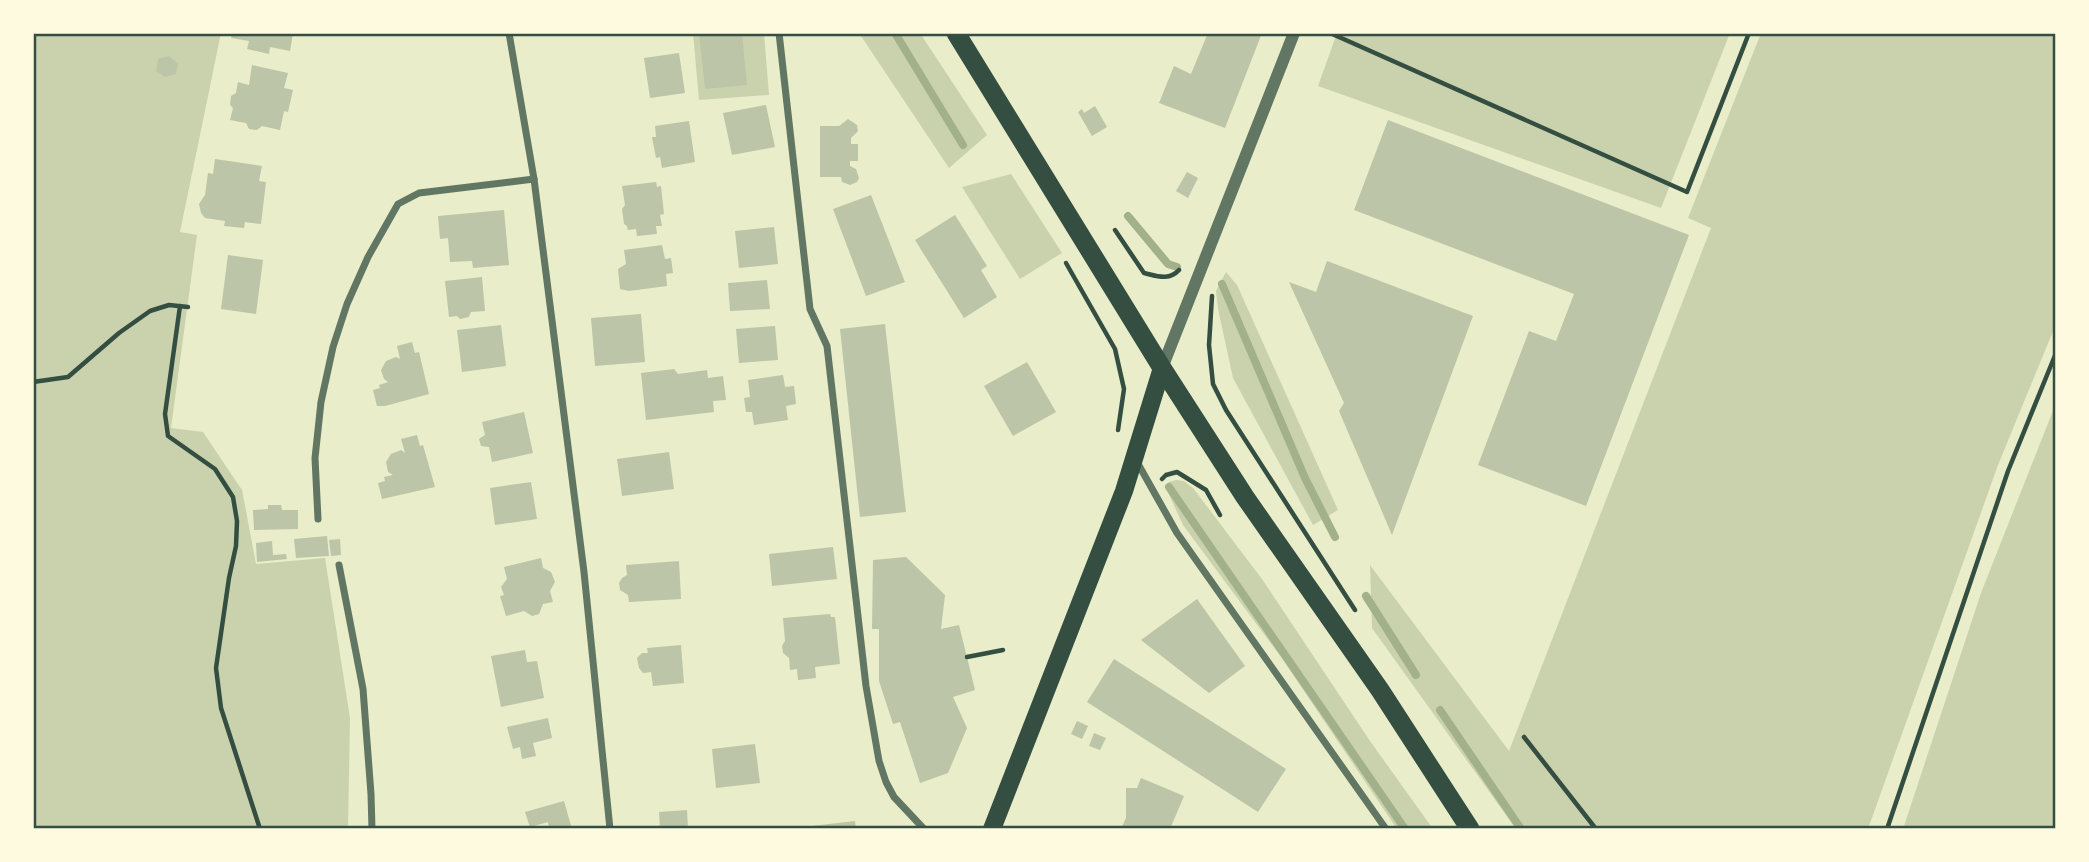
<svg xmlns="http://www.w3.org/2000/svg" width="2089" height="862" font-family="Poppins,sans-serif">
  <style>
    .green { fill: #cad2ad }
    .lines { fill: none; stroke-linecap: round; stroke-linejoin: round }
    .stream { stroke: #a3b18a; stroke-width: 8 }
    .building { fill: #bcc5a7 }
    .path { stroke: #344e41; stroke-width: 4.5 }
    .minor { stroke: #617663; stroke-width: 7 }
    .tertiary { stroke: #617663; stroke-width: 12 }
    .primary { stroke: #344e41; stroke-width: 18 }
    .trunk { stroke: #344e41; stroke-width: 19 }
    .neatline { fill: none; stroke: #344e41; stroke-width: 2.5 }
  </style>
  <rect width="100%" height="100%" fill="#e9edc9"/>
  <g class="green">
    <path d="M33 33H221L180 232 197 235 171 428 203 432 242 490 256 564 325 558 350 718 348 829H33Z"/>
    <path d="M693 33H764L769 95 699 100Z"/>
    <path d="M859 33H920L987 135 949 168Z"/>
    <path d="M1337 33H1730L1661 208 1318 86Z"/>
    <path d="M1761 33H2056V324L1998 465 1868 829H1516L1372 628 1370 565 1509 751 1711 228 1688 218Z"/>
    <path d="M1011 174 1062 253 1020 279 962 187Z"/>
    <path d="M1226 272 1237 285 1338 510 1313 525 1233 378 1218 309 1216 291Z"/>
    <path d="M2056 403V829H1903L1981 593Z"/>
    <path d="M1176 480 1184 481 1193 488 1262 579 1370 741 1433 829H1397L1281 657 1183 525 1165 486 1169 482Z"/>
  </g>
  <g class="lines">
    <g class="stream">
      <path d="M895 33 963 145"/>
      <path d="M1128 216 1168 264 1177 267"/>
      <path d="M1222 284 1305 478 1335 537"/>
      <path d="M1169 487 1405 829"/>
      <path d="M1366 596 1416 675"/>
      <path d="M1440 710 1521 829"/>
    </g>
  </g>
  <g class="building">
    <path d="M232 33H293L290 51 270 47 269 54 247 49 249 41 231 38Z"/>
    <path d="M699 33H742L747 85 705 89Z"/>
    <path d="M1208 33H1262L1225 128 1159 103 1174 66 1191 74Z"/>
    <path d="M679 53 685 93 650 98 644 58Z"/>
    <path d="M169 56 178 64 176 74 165 77 156 71 158 59Z"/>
    <path d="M252 65 288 73 284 88 293 90 288 112 284 111 280 130 262 126 257 130 249 129 246 123 230 120 233 108 230 105 231 96 236 93 238 82 249 85Z"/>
    <path d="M766 105 775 147 732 155 723 113Z"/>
    <path d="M1095 106 1107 127 1092 136 1078 112 1082 109 1084 113Z"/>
    <path d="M848 119 857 125 858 131 851 138V144H858V161H850V166L856 169 859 178 857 182 850 185 842 182 841 177H820V126H839Z"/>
    <path d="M1388 120 1689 235 1586 506 1478 465 1529 331 1556 341 1574 294 1354 210Z"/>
    <path d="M689 121 695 162 662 168 660 157 656 158 652 137H656L655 126Z"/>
    <path d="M215 159 262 166 259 181 266 182 261 224 245 222 244 228 224 226 225 221 205 218 201 213 199 204 205 195 208 173 213 174Z"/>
    <path d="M1187 172 1198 178 1188 198 1176 191Z"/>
    <path d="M656 182 657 187 661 186 664 214 660 215 662 226H656L657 234 637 236 636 229 628 230 627 226 624 224 622 209 625 205 622 186Z"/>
    <path d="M871 195 905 282 866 296 833 209Z"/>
    <path d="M504 210 509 265 473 268 472 261 450 262 448 238 440 239 438 216Z"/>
    <path d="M955 215 987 266 981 270 997 297 964 318 915 240Z"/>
    <path d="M774 227 778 264 739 268 735 231Z"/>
    <path d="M662 245 665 259 671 258 673 273 666 274 667 286 629 291 620 289 618 269 626 264 624 250Z"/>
    <path d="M228 255 263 260 256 314 221 309Z"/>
    <path d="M1327 261 1473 316 1392 535 1339 411 1344 403 1289 282 1316 292Z"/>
    <path d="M482 277 485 311 471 312 469 317 460 319 457 316 449 317 445 281Z"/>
    <path d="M767 280 770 309 730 311 728 283Z"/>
    <path d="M641 314 645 362 595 366 591 318Z"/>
    <path d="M885 324 906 512 860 517 840 329Z"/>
    <path d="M501 325 506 366 462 372 457 330Z"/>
    <path d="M775 326 778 360 739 363 736 329Z"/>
    <path d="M412 342 415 353 419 352 429 394 385 406H377L373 390 380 388 379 385 388 382 384 379 381 370 386 361 396 357 400 359 397 346Z"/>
    <path d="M1027 362 1056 412 1013 436 984 386Z"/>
    <path d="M674 369 678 374 707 370 708 378 723 376 726 400 713 401 714 412 646 420 641 373Z"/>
    <path d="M783 375 785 387 794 386 796 404 786 406 788 420 754 425 752 412H746L744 398 750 397 748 380Z"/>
    <path d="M524 412 533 453 492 462 489 447 481 446 479 439 485 435 482 422Z"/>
    <path d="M417 435 420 446 423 445 435 487 382 499 378 483 385 481 384 477 393 475 388 472 386 462 391 454 401 450 405 453 401 439Z"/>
    <path d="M669 452 674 489 622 496 617 459Z"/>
    <path d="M531 482 537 519 495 525 490 488Z"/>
    <path d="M268 505H281L282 510H298V529L254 530 253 510 268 509Z"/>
    <path d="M327 536 329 556 296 558 294 539Z"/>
    <path d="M340 539 341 555 331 556 329 540Z"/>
    <path d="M272 541 273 555 286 554 287 559 257 562 256 543Z"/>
    <path d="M833 547 837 579 772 586 769 554Z"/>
    <path d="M906 557 945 595 941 629 959 625 975 690 953 697 967 728 948 773 920 783 900 722 893 724 879 681V629H872L873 560Z"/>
    <path d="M541 558 543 568 551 572 555 582 550 591 553 602 543 604 539 614 532 616 524 611 506 616 500 596 504 595 501 587 507 579 504 567Z"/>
    <path d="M679 561 681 599 629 602 628 595 620 590 619 583 622 578 627 575 626 565Z"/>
    <path d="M1197 599 1245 666 1209 693 1141 640Z"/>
    <path d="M830 614 831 617H835L840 664 815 667 816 678 798 680 797 669 790 670 789 658 783 653 782 646 785 641 783 618Z"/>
    <path d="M681 645 684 683 653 686 651 672 643 673 639 668 637 658 642 653H648L647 648Z"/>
    <path d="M525 650 527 662 537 661 544 698 501 707 491 656Z"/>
    <path d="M1114 659 1286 769 1258 812 1087 702Z"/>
    <path d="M548 718 552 738 533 743 536 756 522 759 520 747 513 749 507 727Z"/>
    <path d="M1077 721 1088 726 1082 739 1071 734Z"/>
    <path d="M1094 733 1106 738 1100 750 1089 746Z"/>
    <path d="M755 744 760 783 716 788 712 749Z"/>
    <path d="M1141 778 1184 796 1170 829H1121L1126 818V788H1137Z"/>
    <path d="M564 801 572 829H549L548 822 530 827 525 812Z"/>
    <path d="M687 810 688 829H660L659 812Z"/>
    <path d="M855 821 856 829H813L812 826Z"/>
  </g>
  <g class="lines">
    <g class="path">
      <path d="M1330 33 1687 192 1749 33"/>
      <path d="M1115 230 1144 273C1157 276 1169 281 1179 270"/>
      <path d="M1066 263 1115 349 1124 389 1118 430"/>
      <path d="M1212 296 1209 345 1213 384 1226 410 1355 610"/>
      <path d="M180 306 165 414 168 436 215 469 233 497 237 521 236 546 229 578 216 668 221 708 260 829"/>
      <path d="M33 382 68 377 119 333 150 311 169 305 188 307"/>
      <path d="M1162 479 1166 475 1177 472 1206 490 1220 515"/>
      <path d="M967 657 1003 650"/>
      <path d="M1524 737 1596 829"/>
      <path d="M1887 829 2008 471 2056 353"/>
    </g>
    <g class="minor">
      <path d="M509 33 534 179 584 572 610 829"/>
      <path d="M779 33 810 309 827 346 866 686 879 761 886 782 894 797 924 829"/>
      <path d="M1137 462 1177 533 1386 829"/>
      <path d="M318 519 315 458 321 402 333 347 347 304 368 257 398 204 419 193 534 179"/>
      <path d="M339 565 363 689 371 794 372 829"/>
    </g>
    <path class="tertiary" d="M1162 368 1294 33"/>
    <path class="primary" d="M992 829 1124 491 1162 368"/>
    <path class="trunk" d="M956 33 1162 368 1245 497 1380 690 1470 829"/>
  </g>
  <rect width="2089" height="862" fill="none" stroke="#fefae0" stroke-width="70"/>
  <rect x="35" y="35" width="2019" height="792" class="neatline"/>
</svg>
